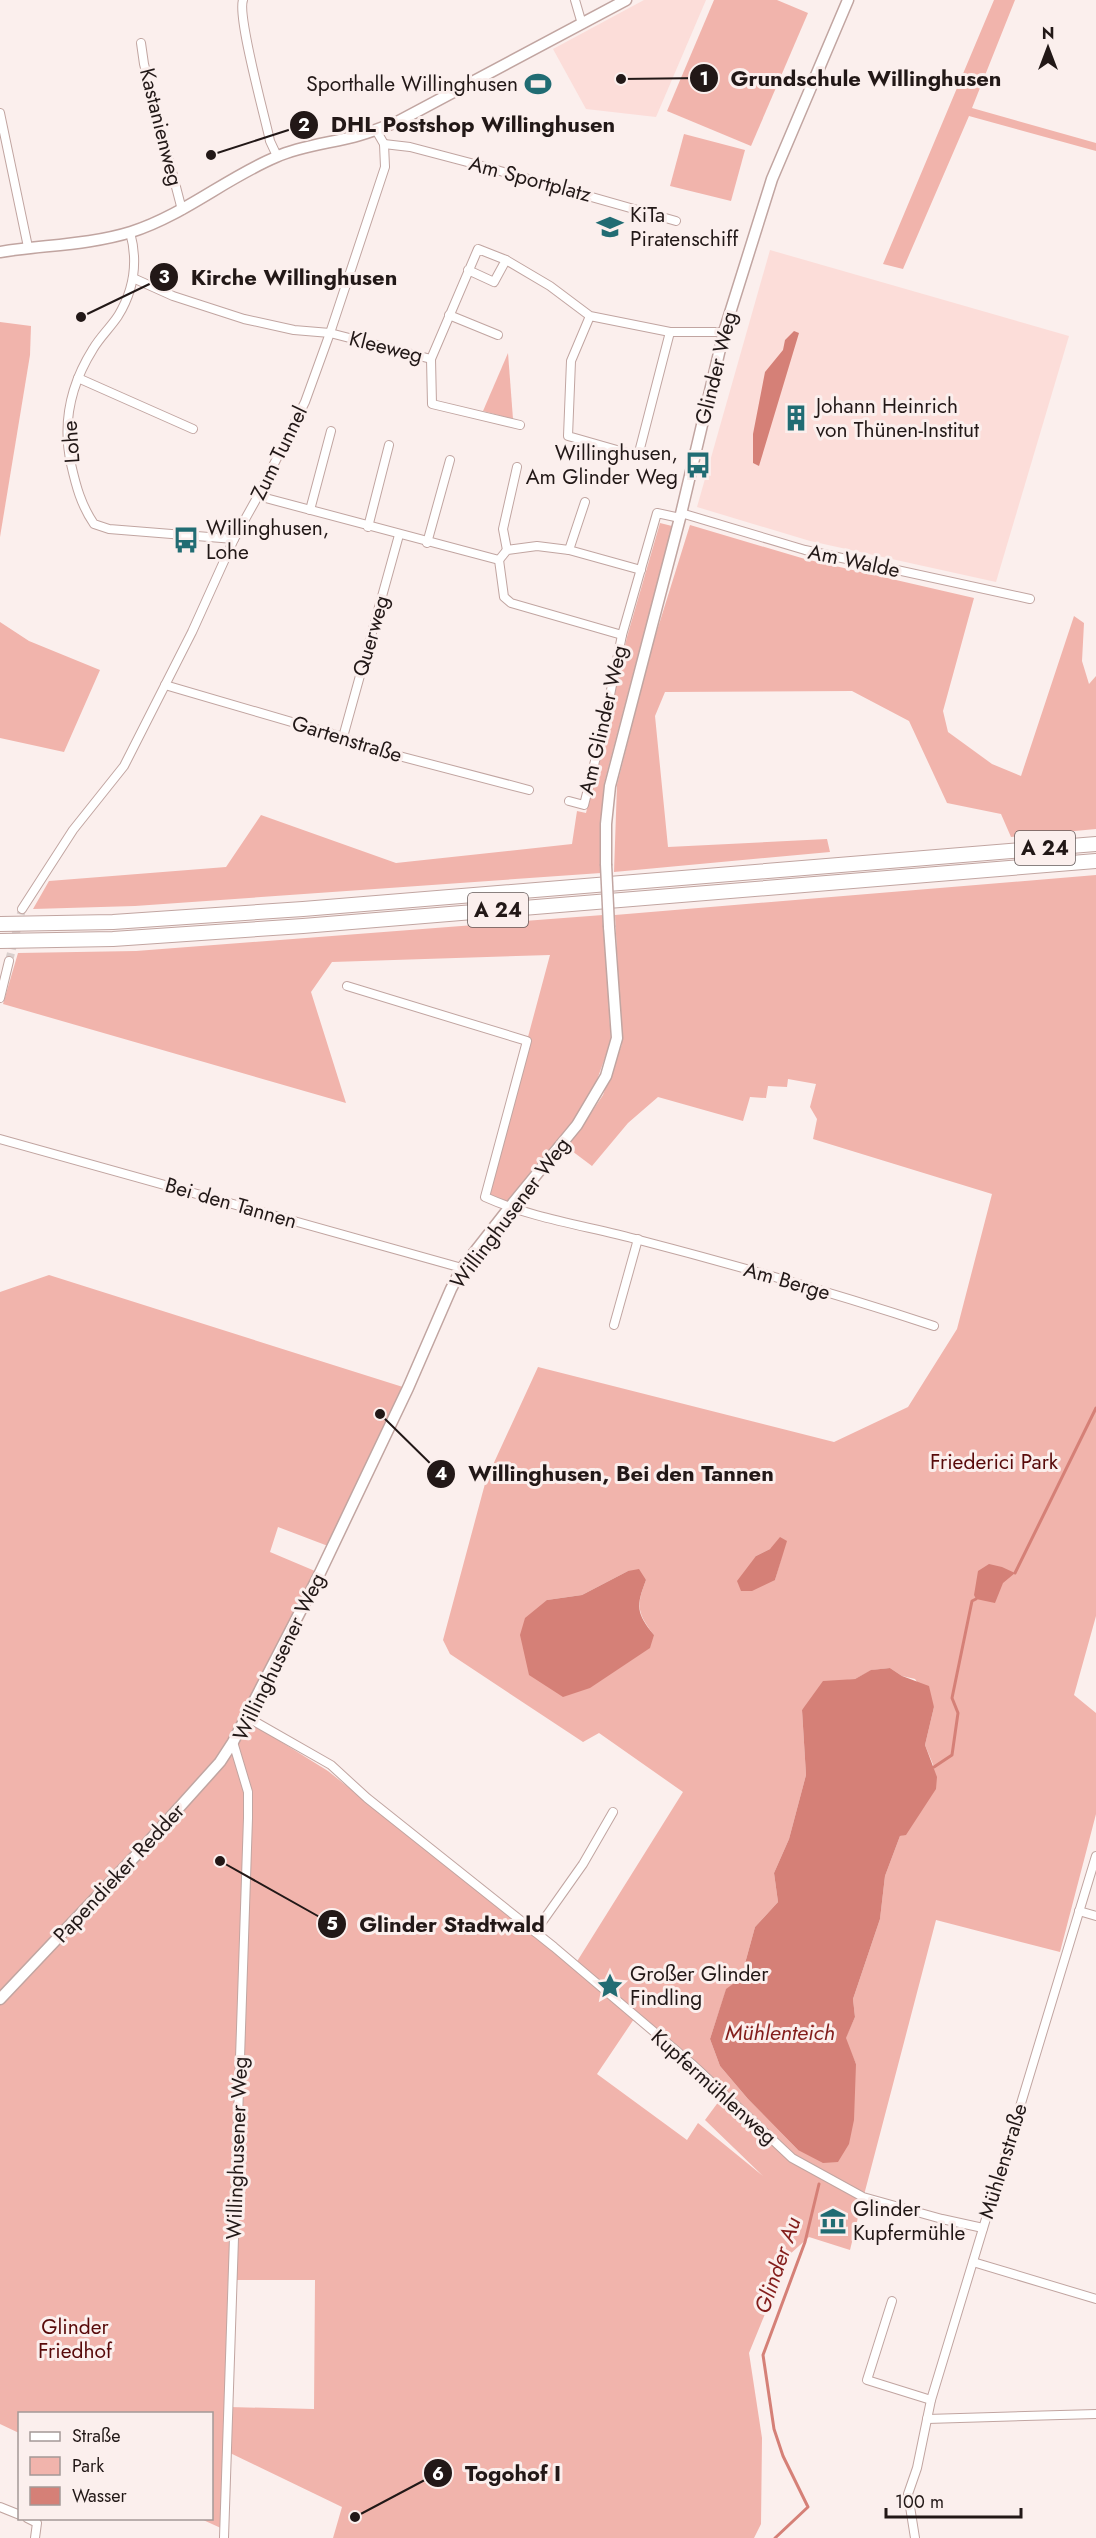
<svg xmlns="http://www.w3.org/2000/svg" width="1096" height="2538" font-family="Jost,sans-serif">
  <style>
    .built { fill: #fcddd9 }
    .green { fill: #f1b4ac; fill-rule: evenodd }
    .water { fill: #d58077 }
    .lines { fill: none; stroke-linecap: round; stroke-linejoin: round }
    .stream { stroke: #d58077; stroke-width: 3 }
    .street-tunnel { stroke: #dacfcd; stroke-width: 8; stroke-dasharray: 8 4; stroke-linecap: butt }
    .street-casing { stroke: #c1a5a1; stroke-width: 10 }
    .secondary-casing { stroke: #c1a5a1; stroke-width: 13 }
    .highway-casing { stroke: #c1a5a1; stroke-width: 16 }
    .street { stroke: #fff; stroke-width: 8 }
    .secondary { stroke: #fff; stroke-width: 10 }
    .highway { stroke: #fff; stroke-width: 14 }
    .secondary-bridge-casing { stroke: #c1a5a1; stroke-width: 13; stroke-linecap: butt }
    .secondary-bridge { stroke: #fff; stroke-width: 10 }
    .labels { text-anchor: middle; dominant-baseline: central; stroke-width: 6; stroke-linejoin: round; paint-order: stroke }
    .shield { fill: #fbefed; stroke: #635857; stroke-width: 1.5 }
    .shield-label { font-size: 20px; font-weight: bold; fill: #221817 }
    .poi-label { font-size: 21px; fill: #221817; stroke: #fbefed; text-anchor: start }
    .street-label { font-size: 21px; fill: #221817; stroke: #fbefed }
    .park-label { font-size: 21px; fill: #580a0a; stroke: #fbefed }
    .water-label { font-size: 22px; font-style: italic; fill: #831d1b; stroke: #fbefed }
    .leader { fill: none; stroke: #221817; stroke-width: 2 }
    .callout-dot { fill: #221817; stroke: #fbefed; stroke-width: 2 }
    .mark-label { font-size: 18px; text-anchor: middle; font-weight: bold; fill: #fff }
    .callout-label { font-size: 22px; text-anchor: middle; font-weight: bold; fill: #221817; stroke: #fbefed; stroke-width: 6; stroke-linejoin: round; paint-order: stroke }
  </style>
  <rect width="100%" height="100%" fill="#fbefed"/>
  <g class="built">
    <path d="M644 0H706L656 117 586 109 553 49Z"/>
    <path d="M770 250 1069 336 996 582 810 541 697 507Z"/>
  </g>
  <g class="green">
    <path d="M714 0H777L808 13 751 146 667 111Z"/>
    <path d="M994 0H1015L972 108 1096 143V151L969 116 903 269 883 264Z"/>
    <path d="M684 134 745 150 731 201 670 186Z"/>
    <path d="M0 322 31 326 30 355 0 537Z"/>
    <path d="M508 353 513 419 483 411Z"/>
    <path d="M660 523 672 526 604 784 601 873 135 906 33 909 49 881 226 867 261 815 396 863 572 844 577 811 586 813 627 637Z"/>
    <path d="M690 525 805 559 974 598 943 711 948 732 992 764 1021 776 1074 616 1084 623 1082 661 1089 684 1096 676V829L1011 837 1001 814 947 803 909 721 852 691 665 692 655 716 668 847 827 839 830 852 614 872 617 785 651 650Z"/>
    <path d="M0 622 29 641 100 670 64 752 0 738Z"/>
    <path d="M1096 875V1616L1074 1695 1096 1713V1814L1060 1952 936 1920 864 2195 793 2156 576 1963 683 1792 599 1733 583 1742 450 1654 443 1640 486 1480 538 1367 834 1442 908 1407 957 1329 992 1194 813 1139 817 1119 810 1107 816 1084 788 1079 787 1087 768 1086 766 1098 750 1097 743 1121 658 1097 628 1123 592 1166 572 1151 553 1158 581 1128 603 1095 622 1044 615 915ZM786 1541 775 1580 756 1556ZM628 1571 646 1580C636 1606 637 1613 654 1635L547 1600 582 1595ZM890 1668 902 1676 915 1679 934 1707 925 1745 934 1767 906 1834 900 1836 885 1876 880 1919 853 1999 855 2017 845 2039 856 2064 798 2150 748 2099 720 2066 710 2039 726 1990 741 1978 755 1927 778 1902 774 1873 789 1839 806 1775 802 1710 840 1681 855 1679 872 1670Z"/>
    <path d="M603 915 611 1041 593 1091 574 1122 506 1206 485 1197 550 955 332 962 311 992 346 1103 3 1004 18 953 136 951Z"/>
    <path d="M49 1275 406 1388 328 1546 278 1527 270 1552 315 1571 241 1717 328 1771 573 1967 634 2019 597 2074 687 2140 698 2123 763 2176 705 2120 722 2097 792 2158 863 2197 850 2250 809 2237 789 2255 749 2353 762 2438 761 2524 754 2538H333L342 2507 228 2452 229 2407 314 2409 315 2280H228L223 2529 201 2519 212 2518V2414H20L19 2433 0 2424V1292Z"/>
  </g>
  <g class="water">
    <path d="M794 331 799 333 759 466 753 463V434L765 372 783 350 785 340Z"/>
    <path d="M780 1537 787 1541 775 1580 752 1591H741L737 1581 756 1556 770 1549Z"/>
    <path d="M989 1564 1002 1567 1015 1573 1003 1583 995 1603 976 1599 974 1595 978 1571Z"/>
    <path d="M639 1569 646 1580C636 1606 636 1613 654 1635L650 1648 590 1688 563 1697 529 1675 520 1635 525 1618 547 1600 582 1595 628 1571Z"/>
    <path d="M890 1668 902 1676 929 1686 934 1707 925 1745 937 1777 936 1789 906 1835 900 1836 885 1876 880 1919 853 1999 855 2017 846 2038 856 2064 854 2120 849 2144 838 2162 823 2163 798 2150 748 2099 720 2066 710 2039 726 1989 741 1978 755 1927 778 1902 774 1873 789 1839 806 1775 802 1710 823 1681 855 1679 871 1670Z"/>
  </g>
  <g class="lines">
    <g class="stream">
      <path d="M1015 1573 1096 1408"/>
      <path d="M934 1767 952 1755 958 1713 952 1698 972 1601 976 1599"/>
      <path d="M775 2538 808 2507 783 2456 774 2429 763 2355 805 2242 819 2184"/>
    </g>
    <path class="street-tunnel" d="M9 961 22 909"/>
    <g class="street-casing">
      <g id="street">
        <path d="M243 0C237 17 265 117 270 141L277 156"/>
        <path d="M575 0 582 24"/>
        <path d="M141 43 144 64 182 210"/>
        <path d="M0 113 28 247"/>
        <path d="M384 144 410 147 486 167 676 221"/>
        <path d="M130 232C138 261 134 290 118 316 110 328 100 337 93 349 71 384 62 423 71 464 76 486 81 505 94 524L109 529 234 539"/>
        <path d="M506 260 550 286 590 316 571 361 568 436 638 456 670 332 590 316"/>
        <path d="M133 278 173 296 244 319 294 330 330 333 431 359 478 249 506 260 494 282 468 270"/>
        <path d="M449 315 498 335"/>
        <path d="M670 332H724"/>
        <path d="M431 359 432 404 520 425"/>
        <path d="M78 378 193 429"/>
        <path d="M258 496 499 560 507 550 537 546 569 550 641 570"/>
        <path d="M310 510 331 431"/>
        <path d="M681 513 805 550 1030 599"/>
        <path d="M368 527 389 445"/>
        <path d="M427 543 450 460"/>
        <path d="M507 550 503 529 517 467"/>
        <path d="M569 550 585 502"/>
        <path d="M499 560 504 597 511 603 622 635"/>
        <path d="M165 685 343 737 357 745 529 790"/>
        <path d="M343 737 399 535"/>
        <path d="M569 801 584 805 604 725 622 635 657 513 680 518"/>
        <path d="M22 909 73 830 124 766 192 632 234 539 258 496 305 402 330 333 385 167 384 144 376 130"/>
        <path d="M347 986 527 1041 485 1197C534 1219 588 1226 639 1240 739 1266 837 1294 934 1326"/>
        <path d="M0 998 9 961"/>
        <path d="M0 1139 462 1268"/>
        <path d="M614 1325 638 1239"/>
        <path d="M245 1716 331 1765 367 1798 554 1947 692 2064 792 2158 863 2197 942 2219 983 2228"/>
        <path d="M1079 1911 1096 1916"/>
        <path d="M535 1932 583 1864 613 1812"/>
        <path d="M973 2262 1096 2299"/>
        <path d="M892 2301 867 2380 931 2400"/>
        <path d="M927 2419 1096 2414"/>
        <path d="M0 2507 20 2515"/>
        <path d="M27 2518 37 2523 35 2538"/>
        <path d="M224 2538 248 1818V1792L233 1742"/>
        <path d="M915 2538 908 2494 917 2468 931 2400 1096 1856"/>
      </g>
    </g>
    <g class="secondary-casing">
      <g id="secondary">
        <path d="M0 252C43 245 89 245 131 232 184 215 226 178 276 157 303 145 333 143 360 135 374 131 386 126 399 121L626 0"/>
        <path d="M606 864V824L610 786 680 518 724 332 772 179 848 0"/>
        <path d="M0 1999 141 1850 220 1762 233 1742 318 1577 408 1388 451 1289 462 1268 509 1208 577 1125 606 1076 617 1038 609 927"/>
      </g>
    </g>
    <g class="highway-casing">
      <g id="highway">
        <path d="M0 924 113 922 303 909 1096 844"/>
        <path d="M0 941 113 939 303 926 1096 861"/>
      </g>
    </g>
    <use href="#street" class="street"/>
    <use href="#secondary" class="secondary"/>
    <use href="#highway" class="highway"/>
    <g class="secondary-bridge-casing">
      <path id="secondary-bridge" d="M606 864 609 927"/>
    </g>
    <use href="#secondary-bridge" class="secondary-bridge"/>
  </g>
  <defs>
    <g id="stadium-bare" transform="scale(2.07)"><path d="M0-5a6.5 5 0 1 0 0 10a6.5 5 0 1 0 0-10ZM-3.5-1.8h7v3.6h-7Z" fill="#216c73" stroke="#fbefed" stroke-width="2.5" paint-order="stroke"/></g>
    <g id="school-bare" transform="scale(2.07)"><path d="M0-5L7-2L0 1L-7-2ZM-4 1L0 2.5L4 1V4Q0 6-4 4Z" fill="#216c73" stroke="#fbefed" stroke-width="2.5" paint-order="stroke"/></g>
    <g id="building-bare" transform="scale(2.07)"><path d="M-4-6H4V6H1V3H-1V6H-4ZM-2.5-4.3h1.7v1.8h-1.7ZM.8-4.3h1.7v1.8H.8ZM-2.5-1h1.7V.8h-1.7ZM.8-1h1.7V.8H.8Z" fill="#216c73" stroke="#fbefed" stroke-width="2.5" paint-order="stroke"/></g>
    <g id="bus-bare" transform="scale(2.07)"><path d="M-5-6H5V4H4V6H2V4H-2V6H-4V4H-5ZM-3.5-4V0h7V-4ZM-3.5 1.2v1.5H-2V1.2ZM2 1.2v1.5H3.5V1.2Z" fill="#216c73" stroke="#fbefed" stroke-width="2.5" paint-order="stroke"/></g>
    <g id="sight-bare" transform="scale(2.07)"><path d="M0-6L1.8-2.2L6-1.7L2.9 1.2L3.7 5.4L0 3.3L-3.7 5.4L-2.9 1.2L-6-1.7L-1.8-2.2Z" fill="#216c73" stroke="#fbefed" stroke-width="2.5" paint-order="stroke"/></g>
    <g id="museum-bare" transform="scale(2.07)"><path d="M0-6L6-3V-2H-6V-3ZM-5-1h2V3h-2ZM-1-1h2V3h-2ZM3-1h2V3H3ZM-6 4H6V6H-6Z" fill="#216c73" stroke="#fbefed" stroke-width="2.5" paint-order="stroke"/></g>
  </defs>
  <g fill-rule="evenodd">
    <use href="#stadium-bare" x="538" y="84"/>
    <use href="#school-bare" x="610" y="227"/>
    <use href="#building-bare" x="796" y="418"/>
    <use href="#bus-bare" x="698" y="465"/>
    <use href="#bus-bare" x="186" y="540"/>
    <use href="#sight-bare" x="610" y="1986"/>
    <use href="#museum-bare" x="833" y="2221"/>
  </g>
  <g class="labels">
    <g class="shield">
      <rect x="1015" y="831" width="60" height="34" rx="4.5"/>
      <rect x="468" y="893" width="60" height="34" rx="4.5"/>
    </g>
    <g class="shield-label">
      <text x="1045" y="848">A 24</text>
      <text x="498" y="910">A 24</text>
    </g>
    <g class="poi-label">
      <text x="518" y="84" text-anchor="end">Sporthalle Willinghusen</text>
      <text x="630" y="215">KiTa<tspan x="630" dy="24">Piratenschiff</tspan></text>
      <text x="816" y="406">Johann Heinrich<tspan x="816" dy="24">von Thünen-Institut</tspan></text>
      <text x="678" y="453" text-anchor="end">Willinghusen,<tspan x="678" dy="24">Am Glinder Weg</tspan></text>
      <text x="206" y="528">Willinghusen,<tspan x="206" dy="24">Lohe</tspan></text>
      <text x="630" y="1974">Großer Glinder<tspan x="630" dy="24">Findling</tspan></text>
      <text x="853" y="2209">Glinder<tspan x="853" dy="24">Kupfermühle</tspan></text>
    </g>
    <g class="street-label">
      <text transform="translate(161 127) rotate(76)">Kastanienweg</text>
      <text transform="translate(530 179) rotate(15)">Am Sportplatz</text>
      <text transform="translate(386 347) rotate(14)">Kleeweg</text>
      <text transform="translate(716 368) rotate(-76)">Glinder Weg</text>
      <text transform="translate(71 442) rotate(-94)">Lohe</text>
      <text transform="translate(279 453) rotate(-64)">Zum Tunnel</text>
      <text transform="translate(854 561) rotate(12)">Am Walde</text>
      <text transform="translate(371 636) rotate(-74)">Querweg</text>
      <text transform="translate(603 720) rotate(-77)">Am Glinder Weg</text>
      <text transform="translate(347 739) rotate(17)">Gartenstraße</text>
      <text transform="translate(231 1203) rotate(16)">Bei den Tannen</text>
      <text transform="translate(510 1213) rotate(-53)">Willinghusener Weg</text>
      <text transform="translate(787 1281) rotate(16)">Am Berge</text>
      <text transform="translate(279 1657) rotate(-64)">Willinghusener Weg</text>
      <text transform="translate(119 1873) rotate(-47)">Papendieker Redder</text>
      <text transform="translate(714 2087) rotate(42)">Kupfermühlenweg</text>
      <text transform="translate(237 2148) rotate(-88)">Willinghusener Weg</text>
      <text transform="translate(1003 2161) rotate(-73)">Mühlenstraße</text>
    </g>
    <g class="park-label">
      <text x="994" y="1462">Friederici Park</text>
      <text x="75" y="2327">Glinder<tspan x="75" dy="24">Friedhof</tspan></text>
    </g>
    <g class="water-label">
      <text x="780" y="2032">Mühlenteich</text>
      <text transform="translate(777 2265) rotate(-71)">Glinder Au</text>
    </g>
  </g>
  <path class="leader" d="M621 79L704 78M211 155L304 125M81 317L164 277M380 1414L441 1474M220 1861L332 1924M355 2517L438 2473"/>
  <g class="callout-dot">
    <circle cx="621" cy="79" r="6"/>
    <circle cx="211" cy="155" r="6"/>
    <circle cx="81" cy="317" r="6"/>
    <circle cx="380" cy="1414" r="6"/>
    <circle cx="220" cy="1861" r="6"/>
    <circle cx="355" cy="2517" r="6"/>
    <circle cx="704" cy="78" r="15"/>
    <circle cx="304" cy="125" r="15"/>
    <circle cx="164" cy="277" r="15"/>
    <circle cx="441" cy="1474" r="15"/>
    <circle cx="332" cy="1924" r="15"/>
    <circle cx="438" cy="2473" r="15"/>
  </g>
  <g class="mark-label">
    <text x="704" y="85">1</text>
    <text x="304" y="131">2</text>
    <text x="164" y="283">3</text>
    <text x="441" y="1480">4</text>
    <text x="332" y="1930">5</text>
    <text x="438" y="2480">6</text>
  </g>
  <g class="callout-label">
    <text x="866" y="86">Grundschule Willinghusen</text>
    <text x="473" y="132">DHL Postshop Willinghusen</text>
    <text x="294" y="285">Kirche Willinghusen</text>
    <text x="621" y="1481">Willinghusen, Bei den Tannen</text>
    <text x="452" y="1932">Glinder Stadtwald</text>
    <text x="513" y="2481">Togohof I</text>
  </g>
  <rect x="18" y="2412" width="195" height="108" fill="#fbefed" stroke="#a49997" stroke-width="1.5"/>
  <rect x="30" y="2432" width="30" height="9" fill="#ffffff" stroke="#a49997" stroke-width="1.5"/>
  <text x="72" y="2442" font-size="18" fill="#221817">Straße</text>
  <rect x="30" y="2457" width="30" height="18" fill="#f1b4ac" stroke="#a49997" stroke-width="1.5"/>
  <text x="72" y="2472" font-size="18" fill="#221817">Park</text>
  <rect x="30" y="2487" width="30" height="18" fill="#d58077" stroke="#a49997" stroke-width="1.5"/>
  <text x="72" y="2502" font-size="18" fill="#221817">Wasser</text>
  <g transform="translate(1048 48)" stroke="#fbefed" stroke-width="4.5" paint-order="stroke">
  <path d="M0-4.5L10 22L0 15L-10 22Z" fill="#221817"/>
  <text y="-9" font-size="16" font-weight="bold" text-anchor="middle" fill="#221817">N</text>
  </g>
  <path d="M886 2508v9h135v-9" fill="none" stroke="#221817" stroke-width="3"/>
  <text x="895" y="2508" font-size="18" fill="#221817" stroke="#fbefed" stroke-width="4.5" paint-order="stroke">100 m</text>
</svg>
